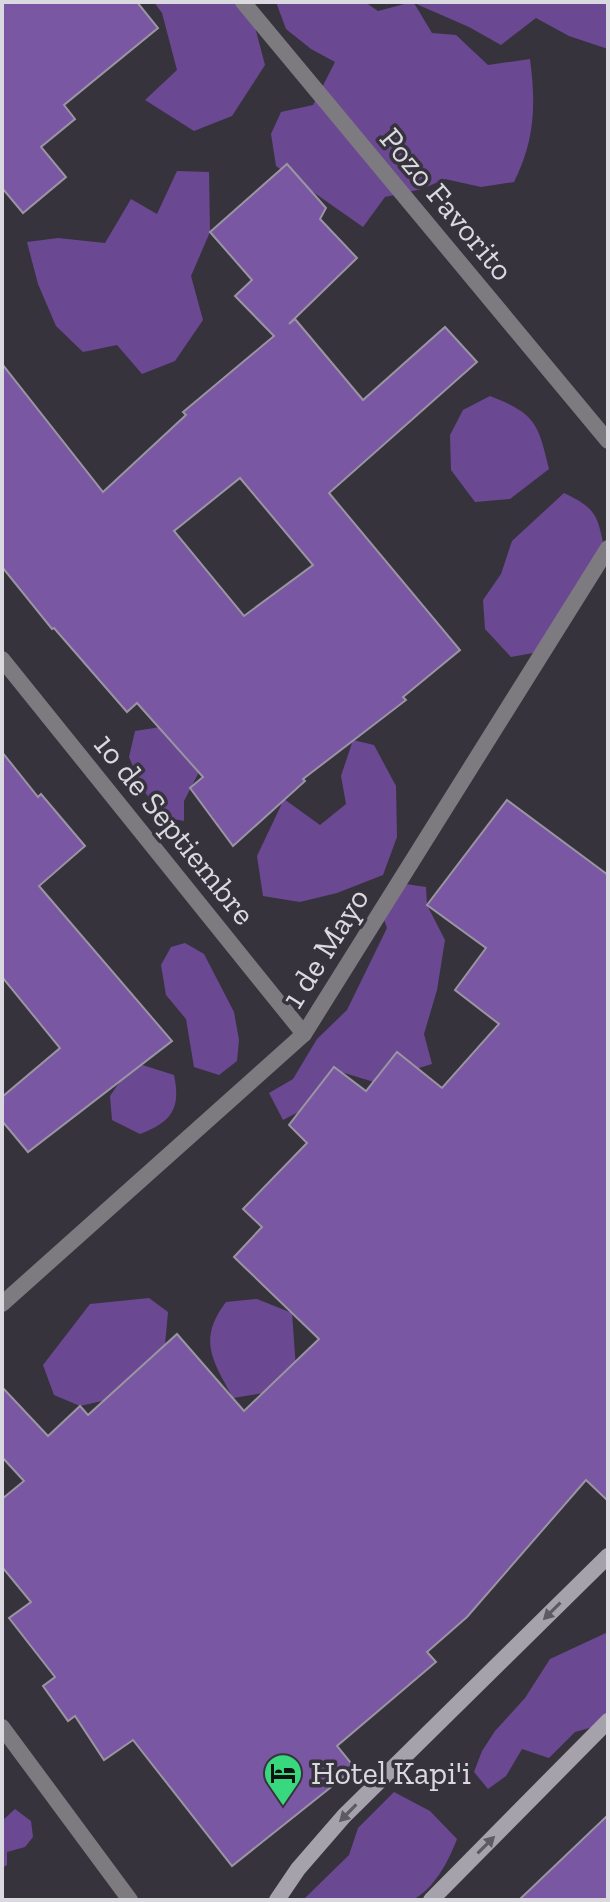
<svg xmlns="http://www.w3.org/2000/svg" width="610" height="1902" font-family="'Zilla Slab',serif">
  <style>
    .forest { fill: #6b4892 }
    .building { fill: #7957a2; stroke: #9a95a2; stroke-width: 2; fill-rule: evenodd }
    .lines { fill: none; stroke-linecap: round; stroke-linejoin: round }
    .street { stroke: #7d7b80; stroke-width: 16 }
    .secondary { stroke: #a5a2ab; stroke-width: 16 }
    .oneway { fill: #5e5a64 }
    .labels { text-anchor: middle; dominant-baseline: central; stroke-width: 7; stroke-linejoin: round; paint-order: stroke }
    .street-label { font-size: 32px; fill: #dbd9e0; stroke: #37333d }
    .poi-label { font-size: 32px; fill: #dbd9e0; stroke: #37333d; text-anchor: start }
  </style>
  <rect width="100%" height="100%" fill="#37333d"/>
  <g class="forest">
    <path d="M154 2H240L251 12 265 65 232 116 194 131 145 100 177 70 162 13Z"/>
    <path d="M276 2H365L378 11 412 2H608V49L569 36 536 18 501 45 469 27 414 3 432 33 456 35 488 65 530 59C536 104 535 140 514 182L481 187 445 179 422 189 385 197 363 227 276 166 271 134 281 112 313 105 335 62 311 49 286 29Z"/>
    <path d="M177 171 209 172 210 232 191 276 203 320 175 361 142 374 117 345 83 352 56 326 38 284 27 242 58 238 105 243 131 199 157 214Z"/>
    <path d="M490 396C536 414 538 423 549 469L510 499 475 502 451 470 450 435 463 410Z"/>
    <path d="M564 493C598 509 598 517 605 553L544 651 511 657 485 629 483 600 501 574 512 541Z"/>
    <path d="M167 726 199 772 184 801V821L163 817 142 788 129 757 135 731Z"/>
    <path d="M353 740 374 745 396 786 397 837 383 875 337 893 300 902 263 896 257 856 284 799 320 825 346 804 341 776Z"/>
    <path d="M399 883 426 887 427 905 445 940 437 990 424 1034 432 1064 374 1082 341 1072 304 1109 283 1120 269 1093 293 1079 317 1039 347 1010 387 928 381 911Z"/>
    <path d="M185 943 204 954 234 1012 239 1040 237 1061 219 1075 194 1067 186 1019 166 995 161 965 171 947Z"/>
    <path d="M133 1062 174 1075C181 1108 172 1122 140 1134L112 1120 110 1096Z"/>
    <path d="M149 1298 168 1312 165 1345 147 1360 128 1395 80 1406 54 1395 43 1365 90 1304Z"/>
    <path d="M257 1299 292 1313 296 1369 263 1393 233 1398C213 1361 197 1340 226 1302Z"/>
    <path d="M608 1632V1716L593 1727 575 1732 549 1758 522 1749 506 1776 488 1789 474 1772 482 1751 495 1731 525 1698 550 1659Z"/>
    <path d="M394 1792 430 1811 457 1839C449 1860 434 1890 412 1900H303L349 1855 358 1828Z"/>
    <path d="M15 1809 31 1821 33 1837 25 1847 7 1852V1865L2 1868 3 1820Z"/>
  </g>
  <g class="building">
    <path d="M2 2H137L158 28 64 105 75 119 41 147 66 177 23 213 2 188Z"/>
    <path d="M287 164 326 208 320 219 357 258 289 324 295 319 363 400 445 327 477 362 329 493 460 650 403 697 406 700 303 779 305 781 233 846 190 788 203 777 137 703 127 712 54 628 52 629 2 567V364L103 492 186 415 183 412 274 336 235 296 252 280 210 232ZM240 478 313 565 244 616 174 531Z"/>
    <path d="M2 752 38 797 41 794 85 846 39 886 172 1041 28 1152 2 1121V1097L60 1048 2 977Z"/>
    <path d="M507 800 608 875V1501L586 1480 467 1617 427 1652 436 1662 337 1746 355 1768 232 1866 133 1740 104 1760 75 1716 68 1721 43 1686 55 1677 9 1618 31 1602 2 1567V1499L24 1481 2 1457V1387L48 1436 80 1406 88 1415 177 1334 244 1411 319 1339 234 1257 262 1227 243 1209 307 1143 289 1125 334 1067 366 1091 397 1052 442 1088 499 1024 455 990 486 948 427 905Z"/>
    <path d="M608 1815V1900H519Z"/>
  </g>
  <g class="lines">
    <g class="street">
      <path d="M243 2 608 441"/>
      <path d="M2 659 304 1034"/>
      <path d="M2 1304 304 1034 608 548"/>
      <path d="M2 1727 130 1900"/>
    </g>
    <g class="secondary">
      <path d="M277 1900 298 1869 344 1816 608 1556"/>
      <path d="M431 1900 608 1721"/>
    </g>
  </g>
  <defs><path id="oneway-solid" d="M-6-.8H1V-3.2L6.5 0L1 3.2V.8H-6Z" transform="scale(2)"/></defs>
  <g class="oneway">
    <use href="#oneway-solid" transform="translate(552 1611) rotate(135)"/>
    <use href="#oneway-solid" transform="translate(348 1813) rotate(134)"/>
    <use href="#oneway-solid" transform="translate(486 1845) rotate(-45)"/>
  </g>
  <defs>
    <g id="hotel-pin" transform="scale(2)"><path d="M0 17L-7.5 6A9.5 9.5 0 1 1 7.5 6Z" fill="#38d87f" stroke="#37333d"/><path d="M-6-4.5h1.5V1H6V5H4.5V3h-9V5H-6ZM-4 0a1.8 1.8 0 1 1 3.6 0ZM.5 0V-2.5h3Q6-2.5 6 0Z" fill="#111"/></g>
  </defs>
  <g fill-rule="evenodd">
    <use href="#hotel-pin" x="283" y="1773"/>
  </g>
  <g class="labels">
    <g class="street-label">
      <text transform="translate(447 204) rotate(50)">Pozo Favorito</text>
      <text transform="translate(175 829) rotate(51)">1o de Septiembre</text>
      <text transform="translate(325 948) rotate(-58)">1 de Mayo</text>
    </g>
    <g class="poi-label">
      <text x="311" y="1773">Hotel Kapi'i</text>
    </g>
  </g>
  <rect width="610" height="1902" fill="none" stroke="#dbd9e0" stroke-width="8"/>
</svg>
